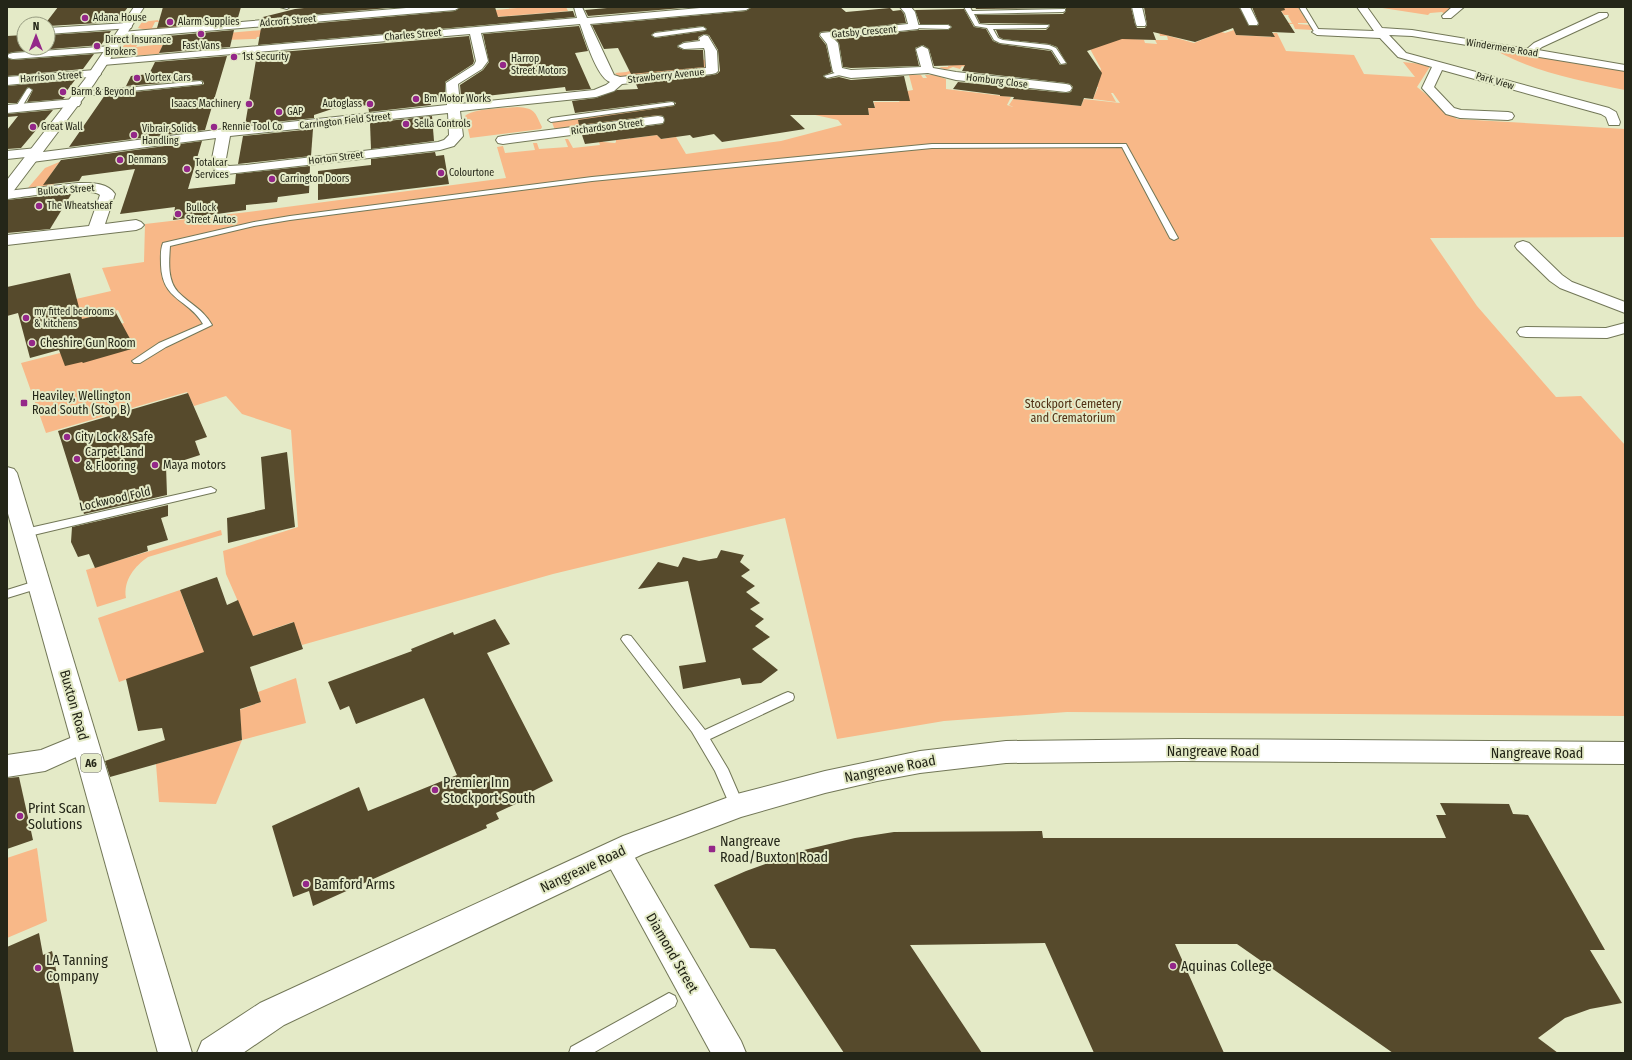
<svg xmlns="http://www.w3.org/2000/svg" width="1632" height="1060" font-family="'Fira Sans Condensed',sans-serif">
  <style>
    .green { fill: #f8b888 }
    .building { fill: #564a2c; fill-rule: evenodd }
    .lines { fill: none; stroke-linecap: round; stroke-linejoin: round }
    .lane-casing { stroke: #727757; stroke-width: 2 }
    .street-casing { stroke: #727757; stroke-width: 2 }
    .secondary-casing { stroke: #727757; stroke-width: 2 }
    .highway-casing { stroke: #727757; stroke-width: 2 }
    .lane { fill: #fff; fill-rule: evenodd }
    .street { fill: #fff; fill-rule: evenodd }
    .secondary { fill: #fff; fill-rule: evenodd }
    .highway { fill: #fff; fill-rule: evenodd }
    .poi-dot { fill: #942789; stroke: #e4eac7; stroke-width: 1.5 }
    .labels { text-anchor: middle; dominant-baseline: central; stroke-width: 4; stroke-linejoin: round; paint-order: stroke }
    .far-poi-label { font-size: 10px; fill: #242618; stroke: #e4eac7; text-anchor: start }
    .far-street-label { font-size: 10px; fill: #242618; stroke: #e4eac7 }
    .shield { fill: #e4eac7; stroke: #5e614c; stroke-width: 1 }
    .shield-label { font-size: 11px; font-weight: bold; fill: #242618 }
    .poi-label { font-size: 12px; fill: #242618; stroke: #e4eac7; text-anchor: start }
    .park-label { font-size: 12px; fill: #513014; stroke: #e4eac7 }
    .street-label { font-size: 12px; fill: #242618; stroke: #e4eac7 }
    .near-street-label { font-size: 14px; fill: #242618; stroke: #e4eac7 }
    .near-poi-label { font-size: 14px; fill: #242618; stroke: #e4eac7; text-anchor: start }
  </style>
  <rect width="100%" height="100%" fill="#e4eac7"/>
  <g class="green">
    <path d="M529 7H566L568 11 257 37 256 39H252L225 40 227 33Z"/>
    <path d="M1279 7H1298L1308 23H1298V24L1310 25 1313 30 1295 29 1293 24H1278L1277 22 1292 23 1288 16 1289 15H1284Z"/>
    <path d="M1376 7H1459L1447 16 1442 12 1430 13 1428 15Z"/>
    <path d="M158 20 159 22H155L152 28 235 21 234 24 146 30 138 28 142 22Z"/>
    <path d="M1234 30 1236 35 1274 37 1273 33H1277L1286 51 1354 55 1364 74 1415 77 1403 62 1431 65 1417 87 1457 119 1625 129V237L1430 238 1477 306 1556 397 1581 396 1625 445V716L1067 712 944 721 837 739 785 518 553 574 302 645 293 622 119 682 98 618 180 590 195 630 243 613 226 574 223 551 298 527 291 430 242 414 226 396 194 406 187 392 46 433 21 363 64 352 72 337 124 323 118 310 80 320 33 294 73 284 76 299 111 291 102 268 144 262 145 224 248 212 506 178 497 147 503 146 505 153 535 150 533 143H537L539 149 568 147 565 139H568L573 148 600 145 597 136 600 135 603 142 615 143 616 142V140L630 139V132L634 138 657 135 661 139 676 137 686 154 781 141 842 125 838 120 806 113 869 115 868 108H875L874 102H899L907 91 913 90 909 75H921L923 78H927L925 75H935L946 79V89L1011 97 1007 105 1013 107 1009 105 1013 99 1081 106 1084 99 1120 103 1113 93H1111L1116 102 1093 99 1098 87 965 67 962 66 960 69 953 67 946 70 939 67H948V66L952 65 977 53 1099 73 1101 69 1083 36 1150 40H1144L1145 43 1157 44 1155 40H1168L1167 36H1160L1159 31 1169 36 1194 43 1221 32 1225 33Z"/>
    <path d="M138 36H144L136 47 163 44 159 54 116 57 126 54 129 49H121L127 41Z"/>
    <path d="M1498 47 1625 68V90C1581 81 1534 72 1495 50Z"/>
    <path d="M712 59V71L625 77 618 76 615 73 626 72 653 65Z"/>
    <path d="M672 104 676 110 660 116 555 130 551 120Z"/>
    <path d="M517 107C535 108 535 112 542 127L541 129 470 138 465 116C474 108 505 108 517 107Z"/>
    <path d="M64 160 57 165 47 180H57L53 185 28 188 45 168Z"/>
    <path d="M221 530 222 535 148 557C135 566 123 580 126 598L97 607 86 570Z"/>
    <path d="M296 678 306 723 242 740 216 804 159 802 156 764 242 740 240 717 175 734 261 702 258 692Z"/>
    <path d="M37 848 47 921 7 938V858Z"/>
  </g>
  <g class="building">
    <path d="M58 7H128L117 22 48 26V24H45Z"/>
    <path d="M163 7H241L237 21 157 28Z"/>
    <path d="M313 7H400L262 19 263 17 295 9Z"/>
    <path d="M461 7H495L498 17 573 11 575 17 258 45 261 28 455 11Z"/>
    <path d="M618 7H694L588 16 585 10Z"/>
    <path d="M752 7H840L846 12 890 8 893 11 901 10 904 14 906 23 820 32 819 36 826 45 832 72 823 76 827 79 839 77 851 80 904 76 910 101H873L875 108H868L869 115H790L805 129 722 142 714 134 693 138 690 135 661 139 657 135 585 144 582 135 663 124 665 120 663 116 658 115 579 125 578 120 674 106 676 103 672 101 575 113 572 101 596 98 617 90 638 89 636 84 712 75 717 74 720 71 718 50 709 35 704 34 698 37V40L683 42 677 47 684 50H703L704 67 631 74 618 48 604 49 592 25 746 11ZM703 26 707 29 705 31 655 38 651 35 655 32Z"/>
    <path d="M975 7H1131L1135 24 1137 28H1145L1147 25 1144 7H1239L1249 26H1257L1259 24 1252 7H1284L1285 10 1281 11 1295 33 1272 32 1275 37 1236 35 1233 28 1195 42 1153 32 1156 40 1122 39 1087 51 1102 73 1093 99 1084 98 1081 106 1013 99 1014 97 1000 96V95L953 89 958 82 1066 93 1071 92 1073 87 1070 84 1066 83 962 71 965 65 934 66 929 49 923 45 915 48 919 66 851 68 843 67 839 43 836 39 919 30H948L952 27 948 24H920L915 10 964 9 974 27 986 29 993 41 1000 44 1051 51 1060 65 1067 64 1057 47 1049 44 1003 39 999 37 996 30H1046L1050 26 1049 24 980 23 976 15 1063 14 1066 11V8L973 9H976Z"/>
    <path d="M579 26 588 51 575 53 591 89 566 91 565 87 469 98 468 96H461L460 85 483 70 489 62 483 34Z"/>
    <path d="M234 30 230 47 159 53 167 36Z"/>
    <path d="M111 31 101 45 13 52 7 54V36L24 35V48H48V35Z"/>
    <path d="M469 36 474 61 473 64 445 82V98L430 99 431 105 369 112 368 105 332 109 314 115V118L245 125 257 54Z"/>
    <path d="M94 54 83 69 7 76V58L13 60Z"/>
    <path d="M227 56 205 130 69 147 105 95 202 85 204 84 203 81 200 80 126 86 131 76 149 74 155 62Z"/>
    <path d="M75 80 62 97H65L63 99 27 102 33 90 28 87 17 103H7V86Z"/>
    <path d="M53 110 21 148 7 149V130L18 116 7 117V114Z"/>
    <path d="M432 116 434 141 371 149 370 123Z"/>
    <path d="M313 129 311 156 238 164 243 136Z"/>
    <path d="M202 141 188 189 235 184 236 174 310 166 309 193 278 197 277 202 246 205V210L173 220 175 207 120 214 135 169 82 176 79 181 43 185 61 160Z"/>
    <path d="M435 152 436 156 444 155 449 184 318 200V171L371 165V159Z"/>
    <path d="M72 193 50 229 7 233V200Z"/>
    <path d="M70 273 82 319 115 311 135 348 83 363 82 362 65 366 59 350 30 358 18 313 7 316V287Z"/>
    <path d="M188 393 207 437 195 441 200 455 166 466 167 495 84 514 58 431Z"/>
    <path d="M287 452 295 527 228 543 227 518 265 509 261 457Z"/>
    <path d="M168 505V516L161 518 168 540 147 546 148 551 95 568 89 554 78 557 71 542 72 527Z"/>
    <path d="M721 550 744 555 740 562 750 570 741 576 755 586 746 592 760 603 750 609 764 619 755 626 770 637 752 649 778 670 761 683 742 685 740 678 683 689 679 666 706 662 688 581 638 589 658 562 678 567 683 557 699 561 717 558Z"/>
    <path d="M217 577 227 605 238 600 253 636 294 622 303 649 250 667 261 702 240 709 242 740 110 777 105 761 165 740 162 728 138 731 126 679 204 652 180 590Z"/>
    <path d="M495 619 510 644 487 653 553 781 519 798 520 802 496 813 499 819 486 825 487 828 313 906 309 891 293 897 272 826 359 787 368 811 457 775 424 698 356 724 349 706 340 710 328 682 412 651 411 649 453 632 454 635Z"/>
    <path d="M19 777 33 840 7 849V778Z"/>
    <path d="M1440 803 1509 804 1513 814 1528 815 1605 950H1590L1622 1003 1590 1009 1565 1018 1538 1038 1558 1053H1393L1237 944H1175L1224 1053H1094L1045 943 910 945 982 1053H844L775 949 750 948 714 885 746 871 804 850 855 838 894 832 1042 831 1043 838H1446L1436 815H1446Z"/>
    <path d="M39 933 43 955 52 951 74 1053H7V947Z"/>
  </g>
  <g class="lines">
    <g class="lane-casing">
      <g id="lane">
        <path d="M280 7H290L287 9Z"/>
        <path d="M964 7H970L972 11 1065 9V11L1063 12 974 14 979 24 989 25H1048L1049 26 1046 28 993 29 998 38 1003 40 1049 45 1056 48 1066 63 1061 64 1052 50 1048 49 1000 43 994 40 987 28 975 26Z"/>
        <path d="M1299 7H1305L1320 32 1319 33H1315Z"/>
        <path d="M914 25H948L951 27 948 29 912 28 911 27Z"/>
        <path d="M703 27 706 29 705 30 655 37 652 35 655 33Z"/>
        <path d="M842 71 845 73 844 74 827 78 824 76Z"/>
        <path d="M200 81 202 82V84L81 96 78 94 81 92Z"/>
        <path d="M29 88 32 90 23 105 18 106 17 105 27 89Z"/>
        <path d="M672 102 674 103V105L551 122 548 120 551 118Z"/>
        <path d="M932 144H1126L1178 238 1174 240 1170 238 1122 147 932 148 592 181 290 220 254 226 170 246C169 261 167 280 178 292 191 305 203 309 212 325L166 347 140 363H134L132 361 159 343 203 324C189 299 162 301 161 265 161 258 160 250 163 243L254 222 290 216 592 177Z"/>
        <path d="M211 487 216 490 215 492 25 537 21 536 19 533 21 530 25 529Z"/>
        <path d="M39 580 43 581 45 584 43 587 7 598V590Z"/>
        <path d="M627 635 631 636 705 730 783 694 788 692 793 694 794 697 793 700 710 739 728 769 744 806 742 810 737 812 732 810 715 771 692 732 623 642 621 639 623 636Z"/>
        <path d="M669 993 675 996 677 1001 675 1006 593 1053H569L571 1047Z"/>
      </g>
    </g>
    <g class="street-casing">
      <g id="street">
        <path d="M418 7H460L455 10 122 38 117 35 122 32Z"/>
        <path d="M574 7H582L587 18 711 7H751L746 10 590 24 614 75 620 77 706 68 705 51 704 48 684 49 678 46 684 43 700 41 699 38 704 35 708 36 717 51 718 71 716 73 712 74 622 84 614 91 596 97 460 111 463 136 454 146 440 150 227 174 215 170 211 164 216 138 32 162 27 161 26 157 7 159V151L37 148 42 149 43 152 224 129 447 105 446 83 474 65 476 61 470 34 103 65 99 64 97 62 99 60 577 18ZM580 24C585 38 597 78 610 82L606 85 594 90 460 104 458 84 482 69 488 61 481 33ZM448 113 449 135 444 140 438 142 246 165 229 166 225 164 230 136Z"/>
        <path d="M900 7H911L915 12 919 27 918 29 833 38 838 43 842 68 851 70 921 67 916 49 922 46 928 49 933 68 956 72 1066 84 1070 85 1072 88 1070 91 1066 92 956 80 928 73 851 78 838 75 833 72 827 44 820 35 821 33 908 24 905 13Z"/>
        <path d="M1132 7H1142L1146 24 1145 26H1137L1136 24Z"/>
        <path d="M1240 7H1250L1258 23 1257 25H1249Z"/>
        <path d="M1357 7H1367L1382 28 1412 30 1527 49 1534 43 1599 13H1607L1608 15 1607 17 1542 47 1538 50 1625 65V71L1412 36 1389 35 1406 53 1609 108 1616 112 1620 122 1619 125H1609L1606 117 1601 114 1442 70 1434 87 1454 108 1461 110 1508 112 1512 113 1514 116 1512 119 1508 120 1460 118 1446 114 1422 88 1432 67 1398 57 1380 38 1317 35 1312 32 1317 29 1374 31Z"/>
        <path d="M1452 7H1464L1451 18H1443L1442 16Z"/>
        <path d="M127 23 132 26 131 28 48 34V28Z"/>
        <path d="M112 46 116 47 118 49 116 51 13 59 9 58 7 56 9 54 13 53Z"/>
        <path d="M95 70 99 72 101 74 99 76 7 85V77Z"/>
        <path d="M75 99 79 100 81 103 79 106 7 113V105Z"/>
        <path d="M658 116 663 117 664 120 663 123 503 144 498 143 496 140 498 137 503 136Z"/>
        <path d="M78 183C91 183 107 182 115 194L105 224 136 220 141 222 144 225 141 228 136 230 7 245V235L89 226 100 195C89 186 24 197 7 199V191Z"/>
        <path d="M1523 241 1529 243 1562 275 1572 282 1625 302V313L1560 288 1550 281 1517 249 1515 246 1517 243Z"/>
        <path d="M1625 323V333L1607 338 1526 337 1520 336 1517 332 1520 328 1526 327 1606 328Z"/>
        <path d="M85 732 94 735 98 742 94 749 45 771 7 777V755L41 750Z"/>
        <path d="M617 840 627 844 741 1041 746 1053H711L602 853 607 844Z"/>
      </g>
    </g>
    <g class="secondary-casing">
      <g id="secondary">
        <path d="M134 7H144L94 84 12 193 7 194V180L85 79Z"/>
        <path d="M1180 739 1625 742V764L1180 761 1006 763 920 773 877 781 825 793 741 817 643 854 284 1025 243 1053H197L202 1041 260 1003 623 836 737 794 825 771 920 751 1006 741Z"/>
      </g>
    </g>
    <g class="highway-casing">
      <path id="highway" d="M7 467 14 469 17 473 192 1053H158L7 510Z"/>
    </g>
    <use href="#lane" class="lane"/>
    <use href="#street" class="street"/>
    <use href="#secondary" class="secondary"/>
    <use href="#highway" class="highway"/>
  </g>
  <g class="poi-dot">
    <circle cx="85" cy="18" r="4"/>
    <circle cx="170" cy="22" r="4"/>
    <circle cx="201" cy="34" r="4"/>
    <circle cx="97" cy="46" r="4"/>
    <circle cx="234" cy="57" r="4"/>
    <circle cx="503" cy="65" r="4"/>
    <circle cx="137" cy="78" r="4"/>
    <circle cx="63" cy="92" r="4"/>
    <circle cx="416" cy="99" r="4"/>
    <circle cx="249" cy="104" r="4"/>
    <circle cx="370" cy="104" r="4"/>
    <circle cx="279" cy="112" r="4"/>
    <circle cx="406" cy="124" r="4"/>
    <circle cx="33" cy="127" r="4"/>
    <circle cx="214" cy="127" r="4"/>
    <circle cx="134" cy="135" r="4"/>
    <circle cx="120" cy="160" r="4"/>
    <circle cx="187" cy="169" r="4"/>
    <circle cx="441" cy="173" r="4"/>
    <circle cx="272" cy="179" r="4"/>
    <circle cx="39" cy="206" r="4"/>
    <circle cx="178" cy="214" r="4"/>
    <circle cx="26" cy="318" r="4"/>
    <circle cx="32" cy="343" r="4"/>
    <rect x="20" y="399" width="8" height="8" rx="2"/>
    <circle cx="67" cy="437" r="4"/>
    <circle cx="77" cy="459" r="4"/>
    <circle cx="155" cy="465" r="4"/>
    <circle cx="435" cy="790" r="4"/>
    <circle cx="20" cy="816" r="4"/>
    <rect x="708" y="845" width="8" height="8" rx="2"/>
    <circle cx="306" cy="884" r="4"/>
    <circle cx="1173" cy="966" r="4"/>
    <circle cx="38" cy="968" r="4"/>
  </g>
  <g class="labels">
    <g class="far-poi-label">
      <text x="93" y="18">Adana House</text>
      <text x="178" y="22">Alarm Supplies</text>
      <text x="105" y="40">Direct Insurance<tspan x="105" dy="12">Brokers</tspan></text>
      <text x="201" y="46" text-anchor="middle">Fast Vans</text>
      <text x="242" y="57">1st Security</text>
      <text x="511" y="59">Harrop<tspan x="511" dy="12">Street Motors</tspan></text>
      <text x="145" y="78">Vortex Cars</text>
      <text x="71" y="92">Barm &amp; Beyond</text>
      <text x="424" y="99">Bm Motor Works</text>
      <text x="241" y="104" text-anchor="end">Isaacs Machinery</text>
      <text x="362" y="104" text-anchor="end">Autoglass</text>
      <text x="287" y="112">GAP</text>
      <text x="414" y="124">Sella Controls</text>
      <text x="41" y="127">Great Wall</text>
      <text x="222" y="127">Rennie Tool Co</text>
      <text x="142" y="129">Vibrair Solids<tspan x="142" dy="12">Handling</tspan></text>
      <text x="128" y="160">Denmans</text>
      <text x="195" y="163">Totalcar<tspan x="195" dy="12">Services</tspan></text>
      <text x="449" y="173">Colourtone</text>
      <text x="280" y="179">Carrington Doors</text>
      <text x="47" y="206">The Wheatsheaf</text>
      <text x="186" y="208">Bullock<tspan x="186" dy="12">Street Autos</tspan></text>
      <text x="34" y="312">my fitted bedrooms<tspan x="34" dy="12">&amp; kitchens</tspan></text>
    </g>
    <g class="far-street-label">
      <text transform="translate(288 21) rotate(-5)">Adcroft Street</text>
      <text transform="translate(864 32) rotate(-5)">Gatsby Crescent</text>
      <text transform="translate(413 35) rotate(-5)">Charles Street</text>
      <text transform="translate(1502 48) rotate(9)">Windermere Road</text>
      <text transform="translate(666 76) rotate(-6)">Strawberry Avenue</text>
      <text transform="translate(51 77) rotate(-4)">Harrison Street</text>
      <text transform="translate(997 81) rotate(7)">Homburg Close</text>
      <text transform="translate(1495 81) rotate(17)">Park View</text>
      <text transform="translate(345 121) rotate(-6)">Carrington Field Street</text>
      <text transform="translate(607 127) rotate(-7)">Richardson Street</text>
      <text transform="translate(336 158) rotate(-7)">Horton Street</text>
      <text transform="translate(66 190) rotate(-4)">Bullock Street</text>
    </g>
    <rect class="shield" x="81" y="754" width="20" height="18" rx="3"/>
    <g class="shield-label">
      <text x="91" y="763">A6</text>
    </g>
    <g class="poi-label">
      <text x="40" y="343">Cheshire Gun Room</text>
      <text x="32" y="396">Heaviley, Wellington<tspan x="32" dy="14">Road South (Stop B)</tspan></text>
      <text x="75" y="437">City Lock &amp; Safe</text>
      <text x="85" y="452">Carpet Land<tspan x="85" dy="14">&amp; Flooring</tspan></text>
      <text x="163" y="465">Maya motors</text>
    </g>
    <g class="park-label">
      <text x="1073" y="404">Stockport Cemetery<tspan x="1073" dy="14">and Crematorium</tspan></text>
    </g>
    <g class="street-label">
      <text transform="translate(115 499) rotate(-13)">Lockwood Fold</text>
    </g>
    <g class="near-street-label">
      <text transform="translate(74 705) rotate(74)">Buxton Road</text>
      <text x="1213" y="751">Nangreave Road</text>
      <text x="1537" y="753">Nangreave Road</text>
      <text transform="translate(890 769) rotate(-11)">Nangreave Road</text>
      <text transform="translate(583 869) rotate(-25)">Nangreave Road</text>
      <text transform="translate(672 953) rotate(60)">Diamond Street</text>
    </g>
    <g class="near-poi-label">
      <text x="443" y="782">Premier Inn<tspan x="443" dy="16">Stockport South</tspan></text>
      <text x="28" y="808">Print Scan<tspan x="28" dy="16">Solutions</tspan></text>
      <text x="720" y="841">Nangreave<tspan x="720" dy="16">Road/Buxton Road</tspan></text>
      <text x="314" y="884">Bamford Arms</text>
      <text x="46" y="960">LA Tanning<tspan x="46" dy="16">Company</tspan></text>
      <text x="1181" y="966">Aquinas College</text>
    </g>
  </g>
  <rect width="1632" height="1060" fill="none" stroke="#242618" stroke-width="16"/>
  <g transform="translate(36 36)"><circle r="19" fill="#e4eac7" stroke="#979c81"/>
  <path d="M0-3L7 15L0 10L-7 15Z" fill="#942789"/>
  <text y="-6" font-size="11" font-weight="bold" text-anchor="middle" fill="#242618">N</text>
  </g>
</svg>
